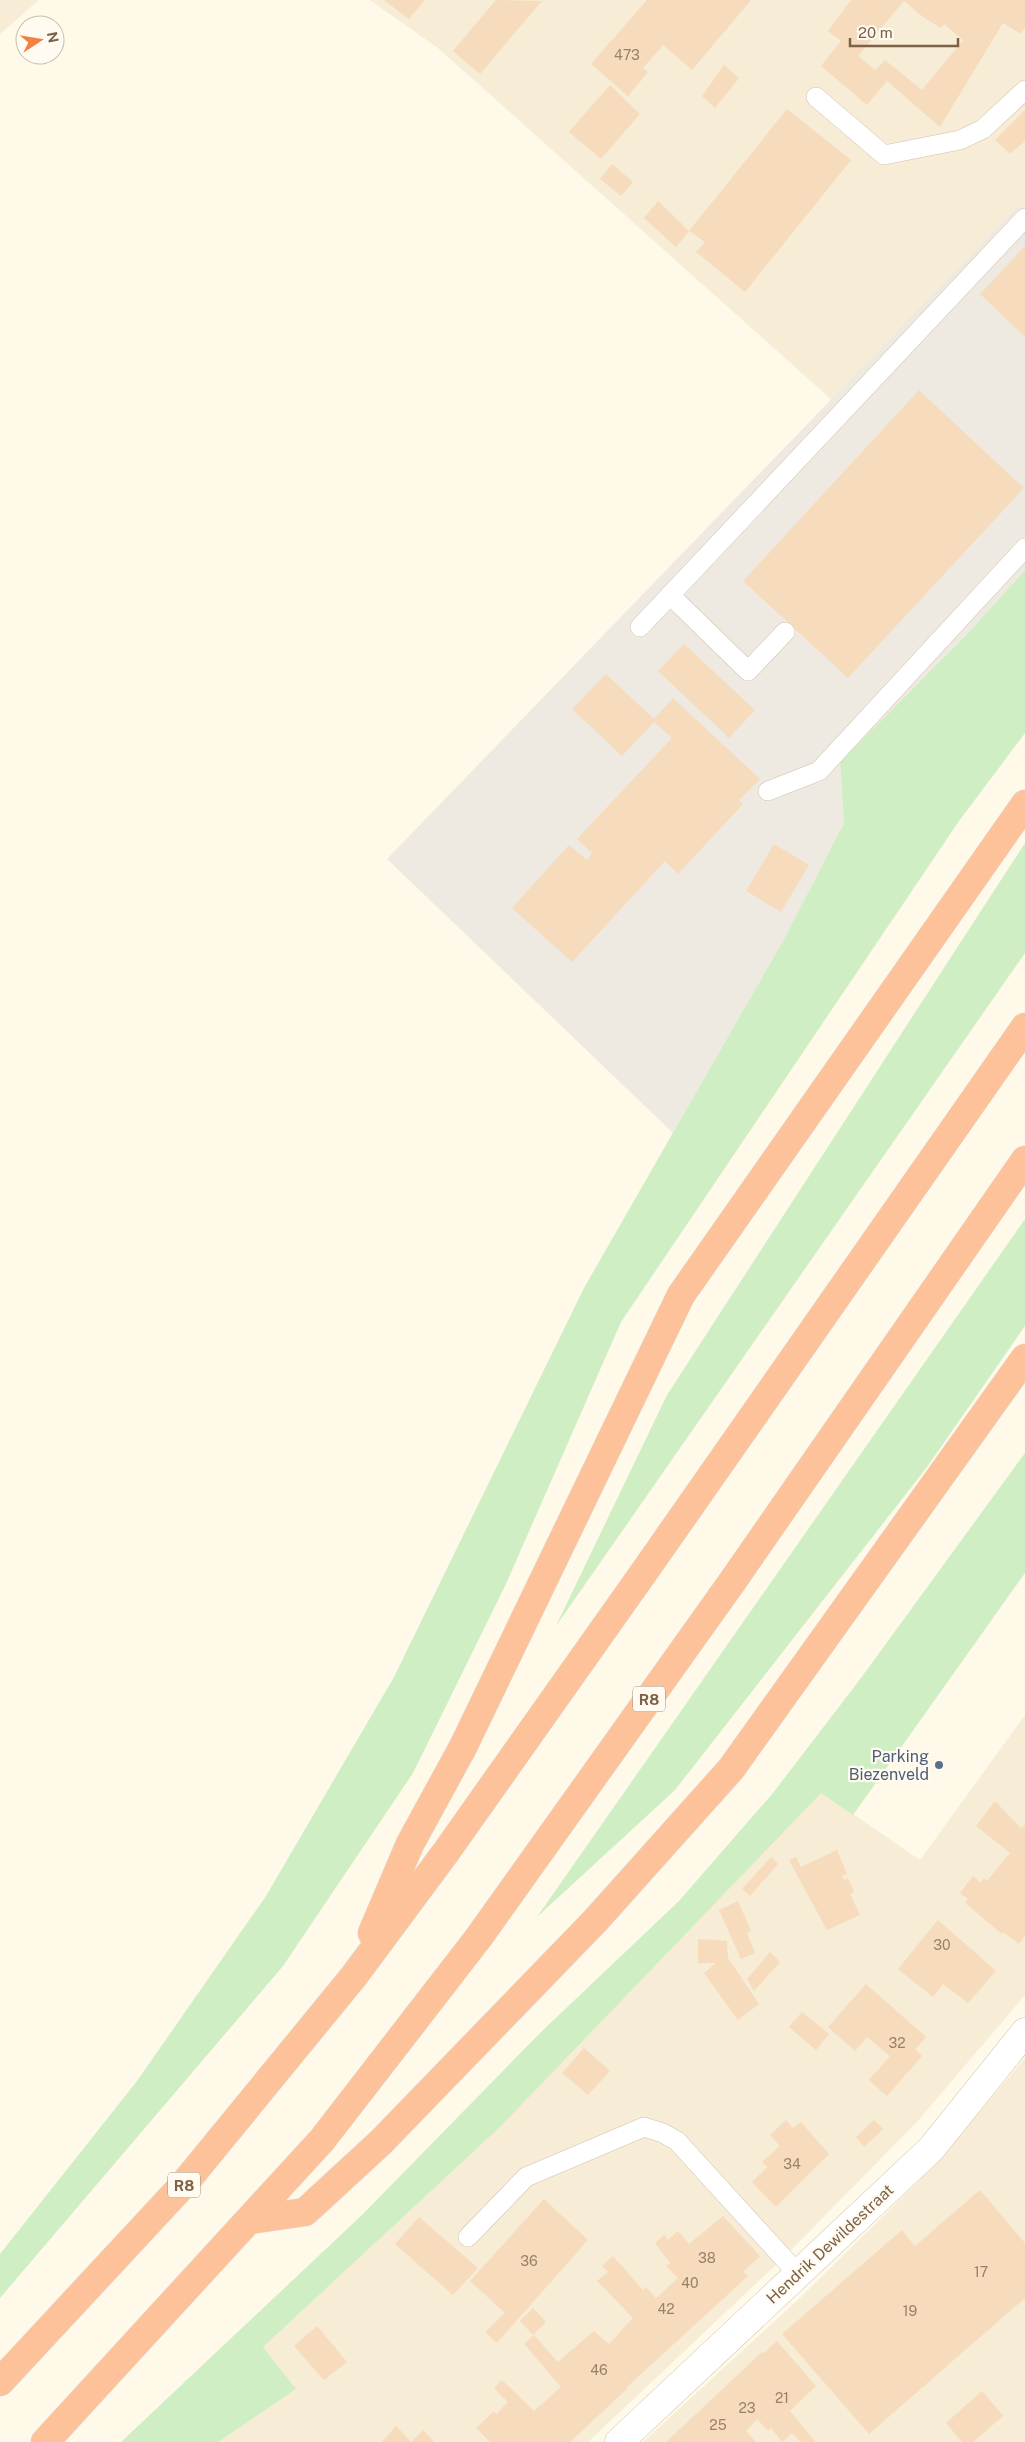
<svg xmlns="http://www.w3.org/2000/svg" width="1025" height="2442" font-family="'Public Sans',sans-serif">
  <style>
    .residential { fill: #f7ecd5 }
    .industrial { fill: #efeae1 }
    .green { fill: #cfeec4 }
    .building { fill: #f6dcbd; fill-rule: evenodd }
    .lines { fill: none; stroke-linecap: round; stroke-linejoin: round }
    .service-casing { stroke: #d2c2ac; stroke-width: 20 }
    .minor-casing { stroke: #d2c2ac; stroke-width: 29 }
    .motorway-casing { stroke: #e0d9d3; stroke-width: 29 }
    .service { stroke: #fff; stroke-width: 19 }
    .minor { stroke: #fff; stroke-width: 28 }
    .motorway { stroke: #fdc29a; stroke-width: 28 }
    .service-dot { fill: #5c6f8a; stroke: #fffbf0; stroke-width: 2 }
    .labels { text-anchor: middle; dominant-baseline: central; stroke-width: 4.5; stroke-linejoin: round; paint-order: stroke }
    .number-label { font-size: 14px; fill: #9a8066 }
    .shield { fill: #fffbf0; stroke: #a3907b; stroke-width: 1 }
    .shield-label { font-size: 15px; font-weight: bold; fill: #7c6249 }
    .service-label { font-size: 16px; fill: #4e5e75; stroke: #fffbf0; text-anchor: end }
    .street-label { font-size: 16px; fill: #7c6249; stroke: #fffbf0 }
  </style>
  <rect width="100%" height="100%" fill="#fef9e8"/>
  <g class="residential">
    <path d="M0 0H39L0 34Z"/>
    <path d="M370 0H1025V212L1017 207 832 400 438 48Z"/>
    <path d="M1025 1715V1995L916 2123 781 2260 588 2442H218L295 2389 263 2347 499 2128 821 1792 920 1860Z"/>
    <path d="M1025 2058V2442H643L800 2298 932 2168Z"/>
  </g>
  <path class="industrial" d="M1017 207 1025 212V570L970 631 840 762 844 823 783 941 673 1133 387 859Z"/>
  <g class="green">
    <path d="M1025 570V733L959 821 621 1322 505 1586 413 1773 283 1966 0 2298V2254L137 2081 266 1896 394 1677 584 1288 783 941 844 823 840 762 970 631Z"/>
    <path d="M1025 843V953L556 1626 667 1395Z"/>
    <path d="M1025 1219V1326L927 1467 675 1790 537 1917Z"/>
    <path d="M1025 1453V1573L853 1815 821 1793 499 2128 263 2347 296 2389 218 2442H121L362 2215 540 2033 679 1901 773 1793 861 1678Z"/>
  </g>
  <g class="building">
    <path d="M384 0H425L409 19Z"/>
    <path d="M496 0 542 1 480 74 453 51Z"/>
    <path d="M647 0H751L692 70 663 45 643 68 648 72 628 96 591 64Z"/>
    <path d="M851 0H1025V26L1021 34 1003 23 940 127 887 81 867 105 821 66 841 41 828 31ZM904 1 923 17 941 28 944 24 963 40 922 90 885 60 875 70 858 56Z"/>
    <path d="M724 65 739 78 715 108 702 96Z"/>
    <path d="M610 85 640 114 601 159 569 132Z"/>
    <path d="M787 109 851 160 745 292 696 252 705 242 689 231Z"/>
    <path d="M1025 110V141L1010 154 995 140Z"/>
    <path d="M612 164 633 182 621 196 600 179Z"/>
    <path d="M658 201 689 231 676 247 644 218Z"/>
    <path d="M1025 246V337L980 294Z"/>
    <path d="M919 390 1024 488 848 678 743 581Z"/>
    <path d="M684 644 755 710 729 738 658 671Z"/>
    <path d="M606 674 654 719 673 698 760 779 739 800 743 804 678 874 665 861 572 962 512 908 569 845 587 860 592 853 577 839 672 738 654 722 622 756 572 709Z"/>
    <path d="M774 844 809 865 781 912 746 891Z"/>
    <path d="M995 1801 1021 1828 1025 1825V1936L1019 1944 1003 1932 1002 1934 965 1903 968 1899 960 1893 973 1876 981 1883 984 1878 987 1881 1010 1853 976 1826Z"/>
    <path d="M837 1850 847 1874 842 1876 844 1880 848 1878 854 1892 850 1894 860 1915 827 1930 789 1860 796 1857 801 1867Z"/>
    <path d="M771 1857 778 1864 750 1896 742 1889Z"/>
    <path d="M738 1901 751 1931 747 1933 755 1953 741 1959 719 1910Z"/>
    <path d="M938 1920 996 1971 968 2003 943 1984 933 1997 898 1969Z"/>
    <path d="M698 1939 727 1941 728 1958 759 2004 738 2020 704 1973 716 1963H698Z"/>
    <path d="M770 1952 780 1962 754 1991 747 1979Z"/>
    <path d="M866 1984 926 2037 915 2049 922 2056 887 2096 869 2080 890 2056 867 2037 855 2051 828 2027Z"/>
    <path d="M802 2012 829 2034 816 2050 789 2027Z"/>
    <path d="M584 2048 610 2071 588 2095 562 2073Z"/>
    <path d="M786 2120 793 2128 801 2122 829 2154 776 2207 752 2182 767 2167 762 2162 780 2146 770 2135Z"/>
    <path d="M874 2120 883 2129 864 2147 856 2137Z"/>
    <path d="M980 2190 1025 2243V2298L869 2434 782 2334 902 2230 915 2246Z"/>
    <path d="M544 2199 588 2240 497 2343 485 2332 505 2313 470 2281Z"/>
    <path d="M723 2216 760 2256 743 2272 748 2276 627 2387 628 2388 570 2442H490L476 2428 494 2411 496 2414 508 2402 494 2388 502 2380 534 2411 561 2387 524 2344 534 2335 558 2362 594 2331 609 2344 633 2318 597 2281 608 2272 602 2266 613 2256 643 2290 646 2287 656 2298 678 2278 666 2266 670 2263 655 2243 664 2235 668 2240 678 2231 689 2244Z"/>
    <path d="M419 2217 478 2268 453 2295 395 2244Z"/>
    <path d="M533 2308 546 2322 533 2335 520 2321Z"/>
    <path d="M317 2326 347 2362 324 2380 294 2346Z"/>
    <path d="M777 2341 816 2386 790 2411 815 2441 814 2442H801L792 2433 782 2442 771 2428 768 2431 757 2419 746 2431 756 2442H666L762 2352 764 2353Z"/>
    <path d="M982 2391 1003 2416 973 2442H962L946 2423Z"/>
    <path d="M396 2426 411 2442 423 2430 434 2442H382Z"/>
  </g>
  <g class="lines">
    <g class="service-casing">
      <g id="service">
        <path d="M816 97 884 155 960 140 983 129 1025 90"/>
        <path d="M670 595 748 671 785 632"/>
        <path d="M640 627 1025 218"/>
        <path d="M768 791 819 771 1025 548"/>
        <path d="M468 2237 526 2177 644 2127 663 2133 677 2141 798 2274"/>
      </g>
    </g>
    <g class="minor-casing">
      <path id="minor" d="M619 2442 931 2149 1025 2032"/>
    </g>
    <g class="motorway-casing">
      <g id="motorway">
        <path d="M372 1933 410 1844 463 1747 681 1295 1025 804"/>
        <path d="M250 2220 305 2212 381 2142 595 1921 731 1769 1025 1358"/>
        <path d="M0 2382 183 2185 354 1976 446 1852 649 1565 1025 1027"/>
        <path d="M45 2442 322 2140 479 1937 732 1582 1025 1160"/>
      </g>
    </g>
    <use href="#service" class="service"/>
    <use href="#minor" class="minor"/>
    <use href="#motorway" class="motorway"/>
  </g>
  <circle class="service-dot" cx="939" cy="1765" r="5"/>
  <g class="labels">
    <g class="number-label">
      <text x="627" y="55">473</text>
      <text x="942" y="1945">30</text>
      <text x="897" y="2043">32</text>
      <text x="792" y="2164">34</text>
      <text x="707" y="2258">38</text>
      <text x="529" y="2261">36</text>
      <text x="981" y="2272">17</text>
      <text x="690" y="2283">40</text>
      <text x="666" y="2309">42</text>
      <text x="910" y="2311">19</text>
      <text x="599" y="2370">46</text>
      <text x="782" y="2398">21</text>
      <text x="747" y="2408">23</text>
      <text x="718" y="2425">25</text>
    </g>
    <g class="shield">
      <rect x="633" y="1686.5" width="32" height="25" rx="4"/>
      <rect x="168" y="2172.5" width="32" height="25" rx="4"/>
    </g>
    <g class="shield-label">
      <text x="649" y="1699">R8</text>
      <text x="184" y="2185">R8</text>
    </g>
    <g class="service-label">
      <text x="929" y="1756">Parking<tspan x="929" dy="18">Biezenveld</tspan></text>
    </g>
    <g class="street-label">
      <text transform="translate(830 2244) rotate(-43)">Hendrik Dewildestraat</text>
    </g>
  </g>
  <g transform="translate(40 40) rotate(78)"><circle r="24" fill="#fffbf0" stroke="#cbbead"/>
  <path d="M0-4L9 19L0 12L-9 19Z" fill="#f28243"/>
  <text y="-8" font-size="14" font-weight="bold" text-anchor="middle" fill="#7c6249">N</text>
  </g>
  <path d="M850 38v8h108v-8" fill="none" stroke="#7c6249" stroke-width="2.5"/>
  <text x="858" y="38" font-size="15" fill="#7c6249" stroke="#fffbf0" stroke-width="4" paint-order="stroke">20 m</text>
</svg>
